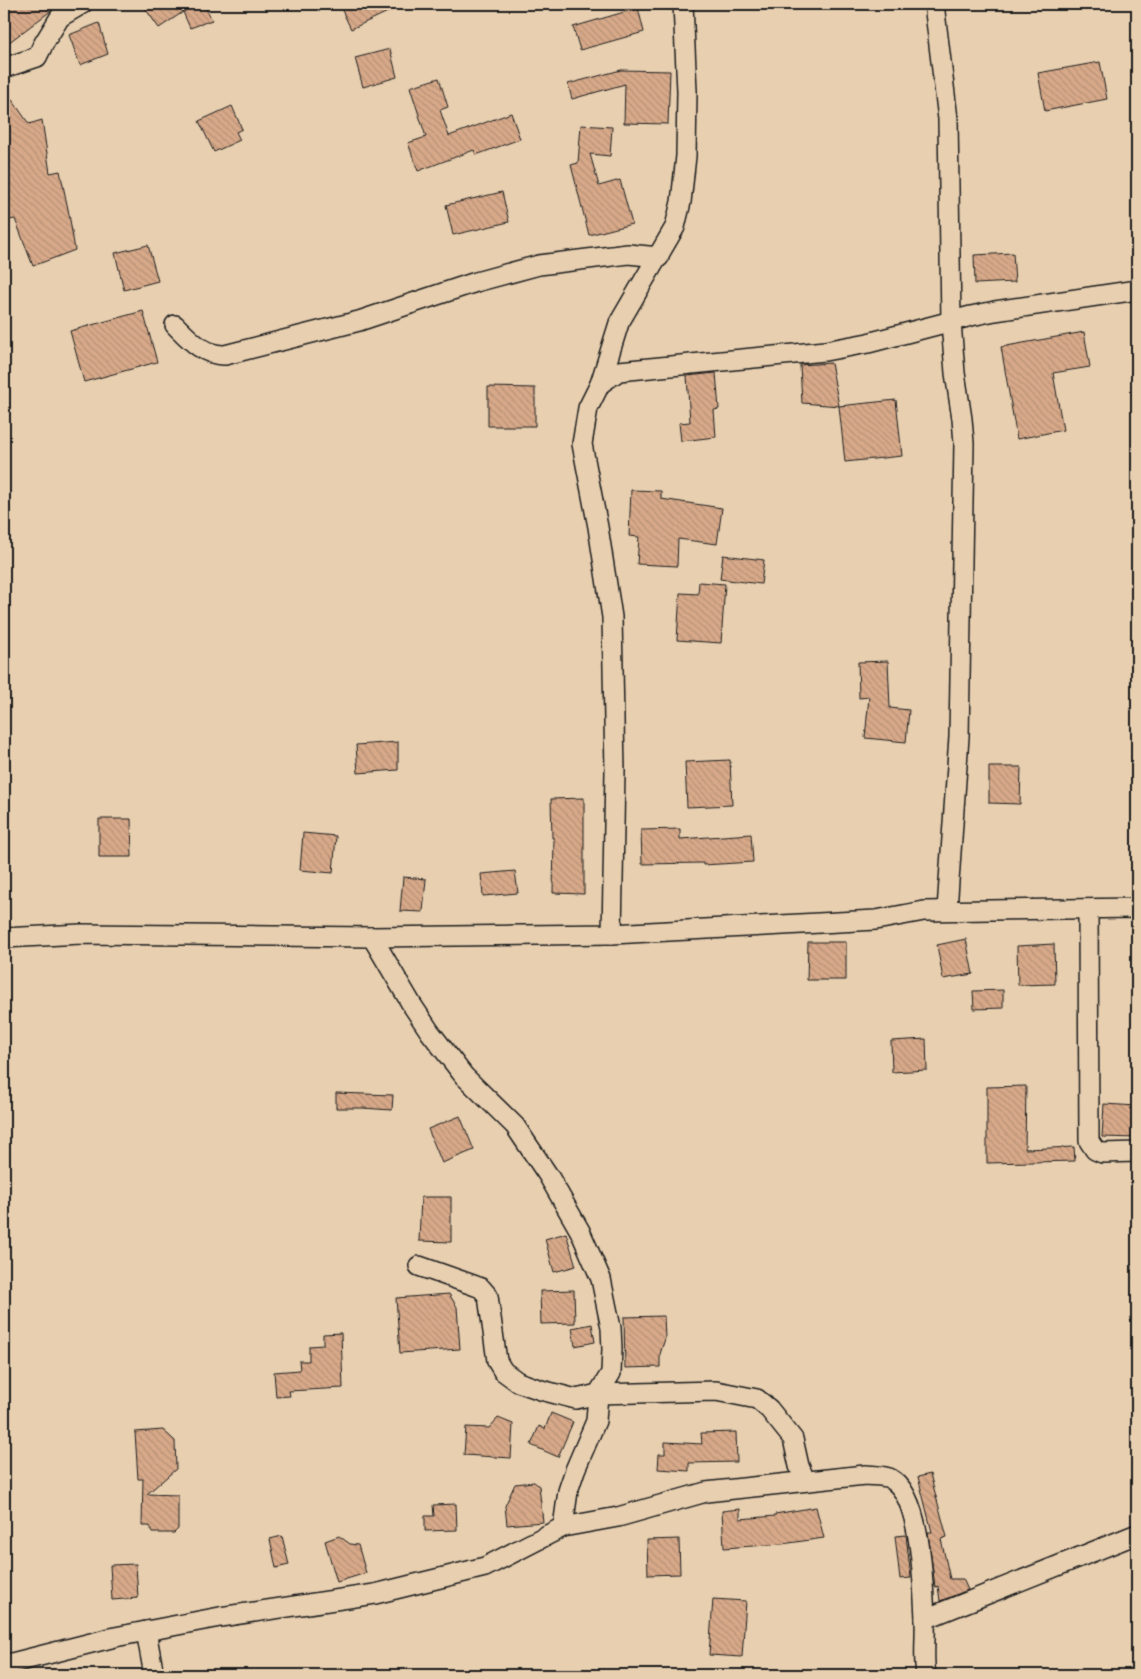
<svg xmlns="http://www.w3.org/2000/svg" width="1141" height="1679" font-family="Dekko,sans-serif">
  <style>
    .building { fill: url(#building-back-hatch); stroke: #1c1c1c }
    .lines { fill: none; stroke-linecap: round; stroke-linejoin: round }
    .street-casing { stroke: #1c1c1c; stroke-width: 22 }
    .street { stroke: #e7cfb0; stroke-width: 19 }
  </style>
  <defs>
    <pattern id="building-back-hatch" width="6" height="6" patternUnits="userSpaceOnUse" patternTransform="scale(1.25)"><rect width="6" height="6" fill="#d7a989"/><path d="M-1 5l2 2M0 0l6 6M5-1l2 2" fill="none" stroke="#b89176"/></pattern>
  </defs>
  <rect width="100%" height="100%" fill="#e7cfb0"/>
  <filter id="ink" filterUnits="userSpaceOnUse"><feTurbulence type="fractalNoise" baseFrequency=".02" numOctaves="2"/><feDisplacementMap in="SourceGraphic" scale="10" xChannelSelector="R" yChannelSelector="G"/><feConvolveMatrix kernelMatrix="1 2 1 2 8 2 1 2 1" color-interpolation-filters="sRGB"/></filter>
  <g filter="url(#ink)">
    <g class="building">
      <path d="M4 4H60L4 46Z"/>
      <path d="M142 4H178L183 12 159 28Z"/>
      <path d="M200 4H204L212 20 190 28 183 12Z"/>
      <path d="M339 4H405L351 29Z"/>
      <path d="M638 8 644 32 580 50 573 27Z"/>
      <path d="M99 23 108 54 80 65 69 35Z"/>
      <path d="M390 49 397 77 363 87 355 58Z"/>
      <path d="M1100 62 1107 99 1045 111 1038 73Z"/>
      <path d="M621 70 670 71 668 124 624 123 625 84 572 99 568 84Z"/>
      <path d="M439 78 448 107 440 110 449 136 511 113 520 139 476 155 474 150 418 171 408 143 426 137 410 87Z"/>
      <path d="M4 88 29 124 42 120 50 173 60 171 69 214 75 250 33 266 15 219 9 220 4 193V187L10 186 4 132Z"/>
      <path d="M232 106 242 129 236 132 240 140 214 152 199 121Z"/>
      <path d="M581 125 612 127 610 156 590 154 599 186 620 180 632 224 589 235 571 165 578 163Z"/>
      <path d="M502 192 509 222 453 235 446 205Z"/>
      <path d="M148 245 158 281 124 290 115 253Z"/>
      <path d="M1013 253 1015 282 975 284 974 255Z"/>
      <path d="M143 311 157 362 84 382 70 331Z"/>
      <path d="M1084 332 1090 367 1053 373 1063 430 1017 439 1001 347Z"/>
      <path d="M831 363 839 406 802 403 800 365Z"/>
      <path d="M716 373 719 409 714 410 716 437 681 441 679 423 690 422 687 376Z"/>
      <path d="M488 387 535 388V426H488Z"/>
      <path d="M896 400 902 456 845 462 839 406Z"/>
      <path d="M631 490 661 491V499L722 508 717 544 678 539 677 566 637 564 639 537 629 536Z"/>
      <path d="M723 555 764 560 761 584 720 579Z"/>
      <path d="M699 582 725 584 721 643 677 640 680 593 698 594Z"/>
      <path d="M888 661 890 708 909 710 906 742 865 738 869 697 859 698 858 662Z"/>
      <path d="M398 742V770L358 773 356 745Z"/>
      <path d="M730 760 732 805 687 807 685 762Z"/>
      <path d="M989 767H1021L1020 804 989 803Z"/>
      <path d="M584 798V894L553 893 554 838H552L551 799Z"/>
      <path d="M99 819H131L132 857H99Z"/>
      <path d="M680 829V839L751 834 753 862 703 865V863L642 864 641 830Z"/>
      <path d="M303 833 336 836 333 873 300 870Z"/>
      <path d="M515 871 518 893 483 896 481 874Z"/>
      <path d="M403 877 426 879 423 912 400 911Z"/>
      <path d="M966 939 973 974 943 979 937 945Z"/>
      <path d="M808 942H846V980H807Z"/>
      <path d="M1054 944 1055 984 1018 985 1017 946Z"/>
      <path d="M1003 990V1008L974 1009 973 991Z"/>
      <path d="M926 1039 927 1070 892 1072 891 1041Z"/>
      <path d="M1026 1086 1025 1149 1074 1147 1075 1161 987 1163V1087Z"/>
      <path d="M336 1093 393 1095 392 1110 362 1108H336Z"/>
      <path d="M1104 1104 1137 1106V1138L1102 1137Z"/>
      <path d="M460 1116 474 1150 442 1163 428 1129Z"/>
      <path d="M421 1197H451V1242L419 1241Z"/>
      <path d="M566 1233 576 1266 554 1272 545 1239Z"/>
      <path d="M574 1290 575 1323 541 1324 540 1291Z"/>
      <path d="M449 1294 457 1307 460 1349 400 1353 396 1298Z"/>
      <path d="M664 1316 665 1339 660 1354V1367L625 1368 624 1317Z"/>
      <path d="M592 1324 595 1342 575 1346 572 1328Z"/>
      <path d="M341 1333 343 1388 289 1391 290 1396 276 1397 274 1372 300 1370 299 1361H309V1346L323 1345V1334Z"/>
      <path d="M551 1413 573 1422 558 1457 531 1445 539 1426 545 1429Z"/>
      <path d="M498 1418 513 1424 511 1458 464 1455 466 1427 489 1428Z"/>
      <path d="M163 1430 175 1441 176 1469 147 1494 178 1495V1529L174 1533H152L150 1526H142L143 1479H138L135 1432Z"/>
      <path d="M736 1432 737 1462 689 1463V1471L658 1469 659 1454H665V1442L702 1444 701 1433Z"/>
      <path d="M930 1474 947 1537 941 1539 950 1579H963L968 1590 940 1601 938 1586 935 1587 928 1532H932L918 1477Z"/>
      <path d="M534 1482 539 1486 543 1522 507 1525 505 1506 515 1484Z"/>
      <path d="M456 1504 457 1530 425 1531V1516H434L433 1505Z"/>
      <path d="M816 1507 824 1538 782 1544 724 1548 722 1511 740 1509V1519L775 1516V1514Z"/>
      <path d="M906 1535 911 1578 900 1579 895 1536Z"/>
      <path d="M282 1536 289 1565 276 1568 270 1539Z"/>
      <path d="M339 1536 350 1544 358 1545 366 1573 337 1582 325 1541Z"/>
      <path d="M679 1539 680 1574 648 1575 647 1540Z"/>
      <path d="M136 1564 138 1598 112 1600 110 1565Z"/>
      <path d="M713 1599 746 1601 742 1657 709 1655Z"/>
    </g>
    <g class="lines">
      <g class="street-casing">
        <g id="street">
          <path d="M934 4 948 119 951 322 955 373 962 419 964 443 959 737 947 910"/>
          <path d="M4 68 37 57 44 43 60 17 82 4"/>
          <path d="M175 325C189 339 204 356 225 355L359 321 476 282 539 265 628 254 659 257"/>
          <path d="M600 384 619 323 675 227 681 202 686 156 687 91 683 4"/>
          <path d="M1088 909 1089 1141 1095 1150 1102 1153 1137 1152"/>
          <path d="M612 934 615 771 612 617 598 527 582 444 588 408 600 384 619 371 825 351 868 343 971 316 995 311 1137 290"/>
          <path d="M372 937 412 1005 430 1032 464 1076 515 1126 548 1175 580 1231 601 1279 611 1328 612 1349 611 1373 598 1394 596 1421 575 1470 568 1491 563 1527"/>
          <path d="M4 938 81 934 372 937 612 934 876 920 924 911 1137 908"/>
          <path d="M419 1266 473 1285 481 1288 488 1296 497 1361 503 1371 518 1382 541 1390 576 1399 598 1394 716 1391 757 1399 769 1409 793 1439 799 1466 805 1480"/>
          <path d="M925 1619 1137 1534"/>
          <path d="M146 1631 154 1675"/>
          <path d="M4 1665 115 1637 220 1617 375 1594 485 1567 563 1527 618 1517 706 1492 865 1475C872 1476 885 1475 891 1479 922 1496 923 1586 925 1618 926 1637 923 1656 926 1675"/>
        </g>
      </g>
      <use href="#street" class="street"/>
    </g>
  </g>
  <rect width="1141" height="1679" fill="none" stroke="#e7cfb0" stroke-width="20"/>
  <rect x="10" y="10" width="1121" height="1659" fill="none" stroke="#1c1c1c" stroke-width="2" filter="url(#ink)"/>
</svg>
